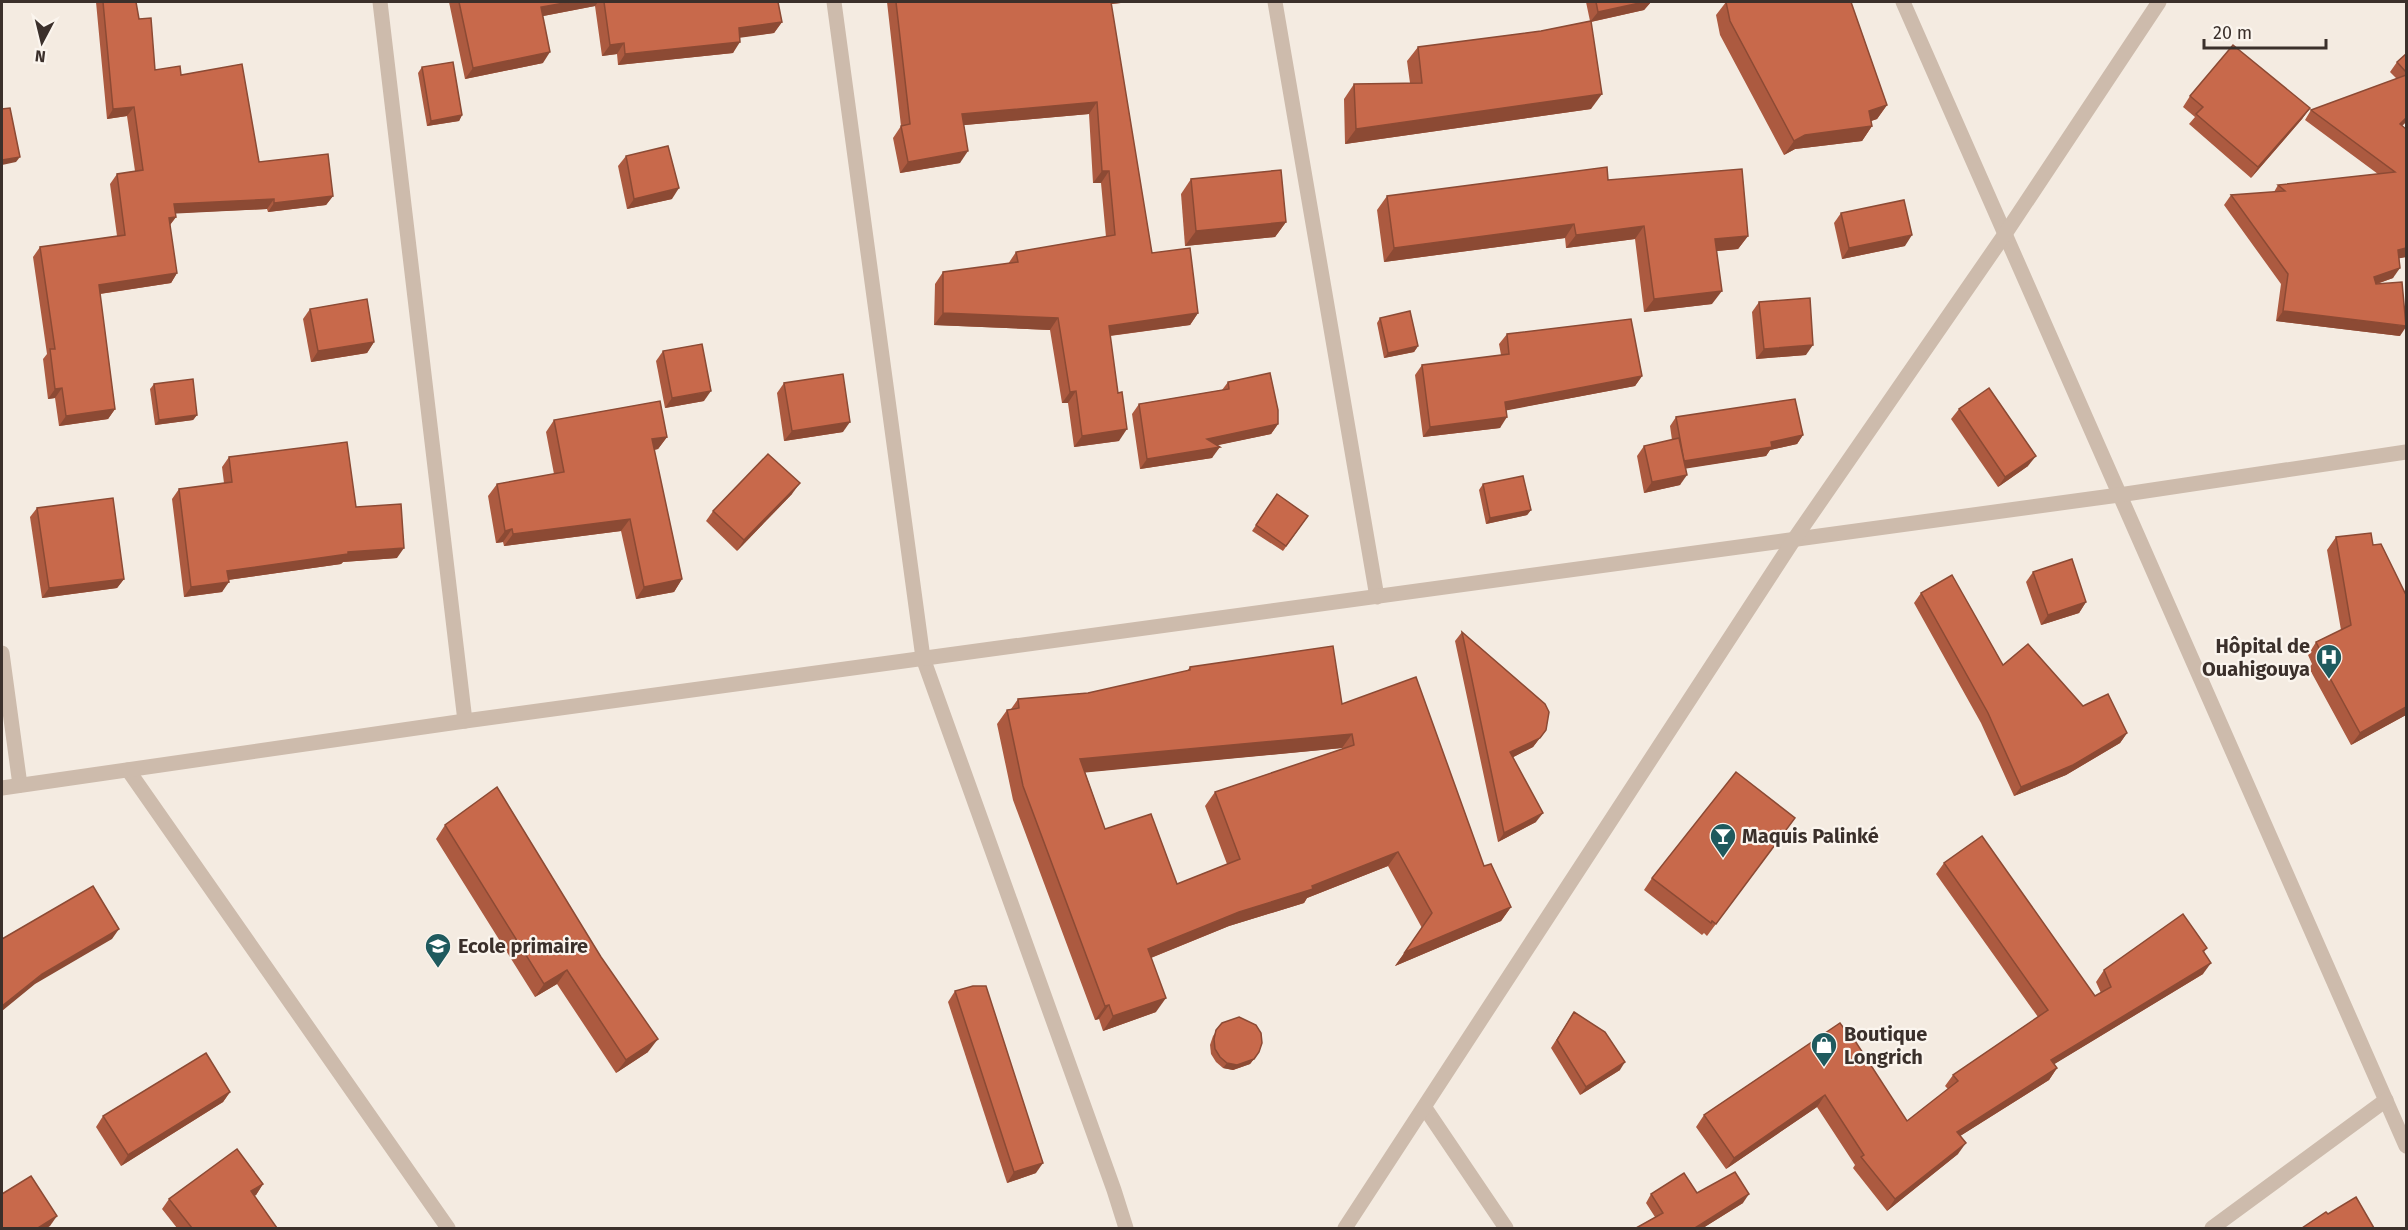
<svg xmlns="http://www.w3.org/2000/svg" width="2408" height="1230" font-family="'Fira Sans',sans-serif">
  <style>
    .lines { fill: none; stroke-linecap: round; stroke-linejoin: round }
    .street { stroke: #cdbbac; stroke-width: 15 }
    .wall { fill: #ac5a40; fill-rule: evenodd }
    .shaded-wall { fill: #8c4a34 }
    .building { fill: #c8694b; stroke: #8c4a34; stroke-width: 1.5; fill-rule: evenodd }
    .labels { text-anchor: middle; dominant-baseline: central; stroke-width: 4.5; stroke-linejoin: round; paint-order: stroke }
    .poi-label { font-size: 20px; font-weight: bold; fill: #3b302b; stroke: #fbf5ee; text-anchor: start }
  </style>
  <rect width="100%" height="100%" fill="#f4ebe1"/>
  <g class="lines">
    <g class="street">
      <path d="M380 2 465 721"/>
      <path d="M834 2 923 658 1114 1190 1126 1228"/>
      <path d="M1275 2 1377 597"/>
      <path d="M1903 2 2406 1146"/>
      <path d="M2 653 20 785"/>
      <path d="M128 770 448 1228"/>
      <path d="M2 788 465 721 2119 495 2406 452"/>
      <path d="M1425 1108 1506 1228"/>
      <path d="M1345 1228 1795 538 2005 234 2159 2"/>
      <path d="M2212 1228 2386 1100"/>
    </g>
  </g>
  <g class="wall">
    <path d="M96 2H136L139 19 155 70 181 75 259 162 333 196 326 205 268 212 267 209 175 213 176 217 170 225 177 273 171 283 100 294 115 409 108 419 59 426 55 398 48 399 43 359 47 354 33 257 40 247 117 236 110 184 117 174 135 171 127 116 107 119Z"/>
    <path d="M449 2H778L782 22 774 33 740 37 733 53 618 65 617 54 602 56 595 6 543 16V63L465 79Z"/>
    <path d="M887 2H1131L1111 4 1152 253 1198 313 1190 325 1110 336 1119 441 1074 447 1068 403H1062L1050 330 934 325 935 284 943 272 1008 264 1016 252 1106 237 1101 183H1093L1089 114 964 125 960 163 900 173 893 138 901 126Z"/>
    <path d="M1586 2H1651L1644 10 1591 22V109L1345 144 1344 99 1354 84 1410 83 1407 61 1418 47 1541 31 1590 21Z"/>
    <path d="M1726 2H1851L1887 105 1877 119 1871 121 1872 126 1862 141 1795 149 1784 155 1720 35 1716 15Z"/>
    <path d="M2406 54V122L2402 126 2406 129V257L2399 258 2393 278 2377 284 2400 336 2276 321 2281 284 2224 205 2231 195 2274 192 2278 185 2378 174 2305 120 2311 110 2397 79 2390 72 2397 62Z"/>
    <path d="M422 67 462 115 459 121 427 126 418 73Z"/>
    <path d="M2190 96 2310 108 2302 119 2251 178 2189 124 2195 117 2183 107Z"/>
    <path d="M626 156 672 199 627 209 618 166Z"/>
    <path d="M1191 179 1286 222 1275 237 1185 246 1181 194Z"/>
    <path d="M1608 180 1748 236 1738 249 1717 251 1712 304 1644 312 1635 239 1566 248 1565 238 1384 262 1377 210 1387 196Z"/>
    <path d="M1841 213 1905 246 1842 259 1834 223Z"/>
    <path d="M1759 302 1806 355 1756 359 1752 312Z"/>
    <path d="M310 309 374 342 367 353 311 362 303 319Z"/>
    <path d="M1380 318 1418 346 1414 352 1384 358 1377 323Z"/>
    <path d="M1507 334 1642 376 1635 386 1506 410 1500 428 1423 437 1415 375 1422 365 1501 355 1499 344Z"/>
    <path d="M663 351 704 401 665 408 656 361Z"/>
    <path d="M1228 382 1278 424 1271 434 1217 445 1212 458 1140 469 1132 414 1139 404 1222 390Z"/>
    <path d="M784 383 843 432 784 441 777 393Z"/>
    <path d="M154 384 197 415 193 420 155 425 150 389Z"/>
    <path d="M1959 409 2028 466 1998 487 1951 419Z"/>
    <path d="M1676 417 1803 435 1797 444 1770 450 1766 456 1685 468 1680 485 1644 493 1637 456 1644 446 1672 440 1670 426Z"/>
    <path d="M554 420 667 437 658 449 654 450 682 579 674 592 636 599 621 531 504 546 503 542 496 543 488 496 497 484 554 474 546 432Z"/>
    <path d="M229 457 356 507 397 558 343 562 341 564 228 580 222 592 184 597 172 499 179 489 224 483 222 467Z"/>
    <path d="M1483 484 1531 510 1527 515 1486 524 1479 490Z"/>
    <path d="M792 494 737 551 706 521 713 511Z"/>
    <path d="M1277 494 1308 516 1283 551 1252 531Z"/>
    <path d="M37 508 124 579 117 588 42 598 30 517Z"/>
    <path d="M2336 537 2373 545 2406 715 2351 745 2309 668 2312 664 2308 655 2316 642 2341 630 2327 550Z"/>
    <path d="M2033 572 2086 602 2079 613 2041 625 2026 582Z"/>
    <path d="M1921 593 2003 665 2083 706 2127 733 2120 743 2066 775 2014 796 1981 723 1914 603Z"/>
    <path d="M1462 632 1546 730 1533 747 1513 757 1536 822 1498 842 1455 641Z"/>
    <path d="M1190 667 1342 704 1484 866 1511 907 1501 921 1395 966 1422 928 1388 866 1307 898 1304 903 1229 926 1151 958 1156 1012 1103 1031 1099 1019 1095 1020 1013 800 997 724 1007 710 1011 709 1018 699 1088 693 1187 671ZM1342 748V749L1215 792 1205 806 1227 864 1177 884 1105 829 1085 772Z"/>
    <path d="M445 825 648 1052 616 1073 557 984 535 997 436 839Z"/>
    <path d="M1786 830 1707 936 1704 933 1702 935 1644 890 1652 878Z"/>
    <path d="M1944 863 2095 996 2101 993 2096 982 2104 970 2207 948 2204 952 2203 974 2054 1064 2057 1068 2049 1080 1960 1136 1958 1154 1887 1211 1853 1168 1855 1165 1817 1107 1726 1169 1696 1127 1704 1115 1840 1023 1907 1121 1948 1089 1945 1086 1953 1075 2038 1017 1936 874Z"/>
    <path d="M955 991 1036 1173 1007 1183 948 1002Z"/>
    <path d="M1574 1012 1620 1070 1580 1095 1551 1048Z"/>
    <path d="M1222 1023 1259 1052 1250 1064 1233 1070 1223 1068 1216 1062 1211 1054 1210 1045 1213 1036Z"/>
    <path d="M230 1092 223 1102 121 1166 96 1127 103 1116Z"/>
    <path d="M263 1184 256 1195 254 1196 277 1228H177L162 1209 169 1199Z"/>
    <path d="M1697 1193 1743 1203 1703 1228H1636L1655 1217 1646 1203 1651 1194Z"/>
  </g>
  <g class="shaded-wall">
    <path d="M570 2H598L595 6 533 18 541 7Z"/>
    <path d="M1104 2H1130L1101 5Z"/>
    <path d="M1644 2H1651L1644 10 1590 22 1598 12Z"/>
    <path d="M782 22 774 33 731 39 739 28Z"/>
    <path d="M740 42 733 53 618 65 625 54Z"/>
    <path d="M624 43 617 54 602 56 610 45Z"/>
    <path d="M550 52 543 63 465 79 473 68Z"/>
    <path d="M1602 94 1591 109 1345 144 1356 129Z"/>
    <path d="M1097 102 1089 114 954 126 962 114Z"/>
    <path d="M1887 105 1877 119 1859 125 1869 111Z"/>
    <path d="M134 107 127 116 107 119 113 109Z"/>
    <path d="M2310 108 2302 119 2251 178 2258 167Z"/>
    <path d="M462 115 459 121 427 126 431 121Z"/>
    <path d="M2406 118V122L2393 134 2400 124Z"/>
    <path d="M1872 126 1862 141 1795 149 1784 155 1794 141 1805 135Z"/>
    <path d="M968 151 960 163 900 173 908 162Z"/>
    <path d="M20 157 16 162 2 165V160Z"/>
    <path d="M1102 171H1109L1101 183H1093Z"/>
    <path d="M679 188 672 199 627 209 634 199Z"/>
    <path d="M333 196 326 205 268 212 274 203Z"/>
    <path d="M274 199 267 209 167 214 174 204Z"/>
    <path d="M176 217 169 226V218Z"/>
    <path d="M1286 222 1275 237 1185 246 1196 231Z"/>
    <path d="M1574 224 1565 238 1384 262 1394 248Z"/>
    <path d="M1644 226 1635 239 1566 248 1576 235Z"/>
    <path d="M1912 235 1905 246 1842 259 1849 248Z"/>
    <path d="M1748 236 1738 249 1706 252 1715 239Z"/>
    <path d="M2406 248V257L2391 260 2398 250Z"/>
    <path d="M2400 268 2393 278 2367 287 2374 277Z"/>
    <path d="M177 273 171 283 92 295 99 285Z"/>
    <path d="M1722 291 1712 304 1644 312 1654 299Z"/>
    <path d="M2283 311 2406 326V327L2400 336 2276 321Z"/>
    <path d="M943 313 1058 318 1050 330 934 325Z"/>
    <path d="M1198 313 1190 325 1100 337 1109 326Z"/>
    <path d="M374 342 367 353 311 362 318 351Z"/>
    <path d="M1813 345 1806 355 1756 359 1764 349Z"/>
    <path d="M1418 346 1414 352 1384 358 1388 353Z"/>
    <path d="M1642 376 1635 386 1498 412 1505 402Z"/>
    <path d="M62 388 55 398 48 399 55 389Z"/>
    <path d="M711 391 704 401 665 408 672 398Z"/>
    <path d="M1076 391 1068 403H1062L1070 392Z"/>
    <path d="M115 409 108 419 59 426 66 416Z"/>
    <path d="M197 415 193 420 155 425 159 420Z"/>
    <path d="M1507 417 1500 428 1423 437 1430 427Z"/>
    <path d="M850 422 843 432 784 441 792 431Z"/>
    <path d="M1278 424 1271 434 1200 449 1207 439Z"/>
    <path d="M1127 429 1119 441 1074 447 1082 436Z"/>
    <path d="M1803 435 1797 444 1770 450 1766 456 1677 470 1684 461Z"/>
    <path d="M667 437 658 449 643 452 652 439Z"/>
    <path d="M1220 447 1212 458 1140 469 1147 459Z"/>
    <path d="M2036 456 2028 466 1998 487 2005 477Z"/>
    <path d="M1687 475 1680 485 1644 493 1652 482Z"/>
    <path d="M800 483 792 494 737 551 744 540Z"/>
    <path d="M1531 510 1527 515 1486 524 1490 518Z"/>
    <path d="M630 519 621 531 504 546 513 534Z"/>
    <path d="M512 529 503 542 496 543 505 531Z"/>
    <path d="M404 548 397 558 343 562 341 564 220 581 227 571 348 552Z"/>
    <path d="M124 579 117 588 42 598 49 588Z"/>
    <path d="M682 579 674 592 636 599 644 587Z"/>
    <path d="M229 582 222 592 184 597 191 587Z"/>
    <path d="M2086 602 2079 613 2041 625 2048 615Z"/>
    <path d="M2406 707V715L2351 745 2360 733Z"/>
    <path d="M1546 730 1533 747 1504 762 1510 752Z"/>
    <path d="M2127 733 2120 743 2066 775 2014 796 2021 787Z"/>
    <path d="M1352 734 1342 748 1070 774 1080 759Z"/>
    <path d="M1543 813 1536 822 1498 842 1504 833Z"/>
    <path d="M1398 852 1388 866 1307 898 1304 903 1229 926 1138 963 1148 949 1239 912 1312 886Z"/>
    <path d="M1511 907 1501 921 1395 966 1405 952Z"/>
    <path d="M119 929 112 939 35 984 2 1011V1006L42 974Z"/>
    <path d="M2211 963 2203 974 2043 1071 2051 1060Z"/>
    <path d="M567 970 557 984 535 997 544 984Z"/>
    <path d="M1166 998 1156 1012 1103 1031 1113 1016Z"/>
    <path d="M1109 1005 1099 1019 1095 1020 1105 1006Z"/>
    <path d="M658 1039 648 1052 616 1073 626 1060Z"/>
    <path d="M1254 1059 1250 1064 1233 1070 1223 1068 1227 1063Z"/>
    <path d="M1625 1062 1620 1070 1580 1095 1586 1087Z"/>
    <path d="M2057 1068 2049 1080 1949 1143 1957 1132Z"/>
    <path d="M230 1092 223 1102 121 1166 128 1155Z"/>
    <path d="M1825 1095 1817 1107 1726 1169 1734 1158Z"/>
    <path d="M1966 1143 1958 1154 1887 1211 1895 1199Z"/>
    <path d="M1043 1163 1036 1173 1007 1183 1014 1172Z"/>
    <path d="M263 1184 256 1195 243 1202 251 1191Z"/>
    <path d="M1749 1194 1743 1203 1703 1228H1695Z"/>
    <path d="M57 1216 50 1226 47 1228H38Z"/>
  </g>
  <g class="building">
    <path d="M103 2H136L139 19 151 18 155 70 180 66 181 75 242 64 259 162 328 154 333 196 274 203V199L174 204 176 217 169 218 177 273 99 285 115 409 66 416 62 388 55 389 50 349H55L40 247 125 235 117 174 143 170 134 107 113 109Z"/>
    <path d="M459 2H570L541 7 550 52 473 68Z"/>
    <path d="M604 2H778L782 22 739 28 740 42 625 54 624 43 610 45Z"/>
    <path d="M896 2H1111L1152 253 1190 248 1198 313 1109 326 1118 393 1122 392 1127 429 1082 436 1076 391 1070 392 1058 318 943 313V272L1018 262 1016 252 1115 235 1109 171H1102L1097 102 962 114 968 151 908 162 901 126 910 124Z"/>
    <path d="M1596 2H1644L1598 12Z"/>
    <path d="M1726 2H1851L1887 105 1869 111 1872 126 1805 135 1794 141 1730 21Z"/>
    <path d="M1591 21 1602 94 1356 129 1354 84 1422 83 1418 47 1541 31Z"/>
    <path d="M2233 45 2310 108 2258 167 2196 114 2203 107 2190 96Z"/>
    <path d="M2406 54V72L2397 62Z"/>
    <path d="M453 62 462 115 431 121 422 67Z"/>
    <path d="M2406 75V118L2400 124 2406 129V248L2398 250 2400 268 2374 277 2376 284 2402 282 2406 326 2283 311 2288 274 2231 195 2285 191 2278 185 2395 172 2311 110Z"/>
    <path d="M10 108 20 157 2 160V109Z"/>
    <path d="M668 146 679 188 634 199 626 156Z"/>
    <path d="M1607 167 1608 180 1742 169 1748 236 1715 239 1722 291 1654 299 1644 226 1576 235 1574 224 1394 248 1387 196Z"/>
    <path d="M1281 170 1286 222 1196 231 1191 179Z"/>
    <path d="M1904 200 1912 235 1849 248 1841 213Z"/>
    <path d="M1810 298 1813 345 1764 349 1759 302Z"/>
    <path d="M367 299 374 342 318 351 310 309Z"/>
    <path d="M1410 311 1418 346 1388 353 1380 318Z"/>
    <path d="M1631 319 1642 376 1505 402 1507 417 1430 427 1422 365 1509 354 1507 334Z"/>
    <path d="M702 344 711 391 672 398 663 351Z"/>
    <path d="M1270 373 1278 410V424L1207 439 1220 447 1147 459 1139 404 1229 389 1228 382Z"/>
    <path d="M843 374 850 422 792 431 784 383Z"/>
    <path d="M193 379 197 415 159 420 154 384Z"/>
    <path d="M1989 388 2036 456 2005 477 1959 409Z"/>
    <path d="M1795 399 1803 435 1771 442 1772 447 1684 461 1676 417Z"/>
    <path d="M660 401 667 437 652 439 682 579 644 587 630 519 513 534 512 529 505 531 497 484 564 472 554 420Z"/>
    <path d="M1679 438 1687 475 1652 482 1644 446Z"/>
    <path d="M347 442 356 507 401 504 404 548 348 552V554L227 571 229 582 191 587 179 489 232 482 229 457Z"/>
    <path d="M768 454 800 483 744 540 713 511Z"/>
    <path d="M1523 476 1531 510 1490 518 1483 484Z"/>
    <path d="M1277 494 1308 516 1286 546 1256 525Z"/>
    <path d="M113 498 124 579 49 588 37 508Z"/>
    <path d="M2371 533 2373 545 2381 544 2406 595V707L2360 733 2318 656 2322 654 2316 642 2351 625 2336 537Z"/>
    <path d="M2072 559 2086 602 2048 615 2033 572Z"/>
    <path d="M1952 575 2003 665 2028 644 2083 706 2108 694 2127 733 2073 765 2021 787 1988 713 1921 593Z"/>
    <path d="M1462 632 1545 704 1549 712 1546 730 1540 738 1510 752 1543 813 1504 833Z"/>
    <path d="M1333 646 1342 704 1416 677 1484 866 1491 864 1511 907 1405 952 1432 913 1398 852 1312 886 1313 889 1239 912 1148 949 1166 998 1113 1016 1109 1005 1105 1006 1023 786 1007 710 1019 708 1018 699 1088 693 1190 670V667ZM1352 734 1354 745 1215 792 1240 859 1177 884 1151 814 1105 829 1080 759Z"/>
    <path d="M1736 772 1795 818 1716 924 1712 921 1711 923 1652 878Z"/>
    <path d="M497 787 601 957 658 1039 626 1060 567 970 544 984 445 825Z"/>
    <path d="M1982 836 2095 996 2111 987 2104 970 2183 914 2207 948 2203 951 2211 963 2051 1060 2057 1068 1957 1132 1966 1143 1895 1199 1861 1157 1864 1155 1825 1095 1734 1158 1704 1115 1840 1023 1846 1031 1848 1030 1907 1121 1958 1081 1953 1075 2048 1010 1944 863Z"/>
    <path d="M93 886 119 929 42 974 2 1006V939Z"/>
    <path d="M973 986H986L1043 1163 1014 1172 955 991Z"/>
    <path d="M1574 1012 1605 1032 1625 1062 1586 1087 1557 1040Z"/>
    <path d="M1239 1017 1256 1025 1261 1033 1262 1043 1259 1052 1254 1059 1237 1065 1227 1063 1220 1057 1215 1049 1214 1039 1216 1030 1222 1023Z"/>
    <path d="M206 1053 230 1092 128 1155 103 1116Z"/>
    <path d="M237 1149 263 1184 251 1191 277 1228H192L169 1199Z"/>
    <path d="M1735 1172 1749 1194 1695 1228H1636L1663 1213 1651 1194 1684 1173 1697 1193Z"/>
    <path d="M31 1176 57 1216 38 1228H2V1194Z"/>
    <path d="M2356 1197 2374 1228H2302L2326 1212 2328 1214Z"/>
  </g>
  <defs>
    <g id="hospital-pin" transform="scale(1.35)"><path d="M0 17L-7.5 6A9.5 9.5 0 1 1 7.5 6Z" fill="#1f5a5e" stroke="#fbf5ee"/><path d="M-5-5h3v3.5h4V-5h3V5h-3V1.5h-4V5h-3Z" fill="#fff"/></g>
    <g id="bar-pin" transform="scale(1.35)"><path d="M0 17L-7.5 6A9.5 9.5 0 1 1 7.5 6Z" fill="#1f5a5e" stroke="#fbf5ee"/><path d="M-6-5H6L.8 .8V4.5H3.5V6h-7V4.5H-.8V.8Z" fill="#fff"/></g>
    <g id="school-pin" transform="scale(1.35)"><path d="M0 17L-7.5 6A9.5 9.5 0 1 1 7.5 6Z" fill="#1f5a5e" stroke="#fbf5ee"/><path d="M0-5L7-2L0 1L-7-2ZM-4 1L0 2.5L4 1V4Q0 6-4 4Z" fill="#fff"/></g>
    <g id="shop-pin" transform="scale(1.35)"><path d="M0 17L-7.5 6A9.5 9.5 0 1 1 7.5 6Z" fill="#1f5a5e" stroke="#fbf5ee"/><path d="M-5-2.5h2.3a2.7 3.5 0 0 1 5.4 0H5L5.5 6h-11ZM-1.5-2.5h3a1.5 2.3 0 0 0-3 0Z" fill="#fff"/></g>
  </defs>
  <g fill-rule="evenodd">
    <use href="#hospital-pin" x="2329" y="657"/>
    <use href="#bar-pin" x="1723" y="836"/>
    <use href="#school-pin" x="438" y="946"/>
    <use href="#shop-pin" x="1824" y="1045"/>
  </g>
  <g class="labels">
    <g class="poi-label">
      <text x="2310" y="646" text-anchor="end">Hôpital de<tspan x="2310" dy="23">Ouahigouya</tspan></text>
      <text x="1742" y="836">Maquis Palinké</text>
      <text x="458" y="946">Ecole primaire</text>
      <text x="1844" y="1034">Boutique<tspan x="1844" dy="23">Longrich</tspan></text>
    </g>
  </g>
  <rect width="2408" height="1230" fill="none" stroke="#3b302b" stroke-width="6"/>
  <g transform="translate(42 42) rotate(187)" stroke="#fbf5ee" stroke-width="4.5" paint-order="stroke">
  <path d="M0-4.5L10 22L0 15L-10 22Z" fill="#3b302b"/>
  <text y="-9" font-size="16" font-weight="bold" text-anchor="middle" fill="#3b302b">N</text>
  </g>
  <path d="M2204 39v9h122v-9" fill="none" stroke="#3b302b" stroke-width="3"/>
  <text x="2213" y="39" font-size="18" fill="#3b302b" stroke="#fbf5ee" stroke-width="4.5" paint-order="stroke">20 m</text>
</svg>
